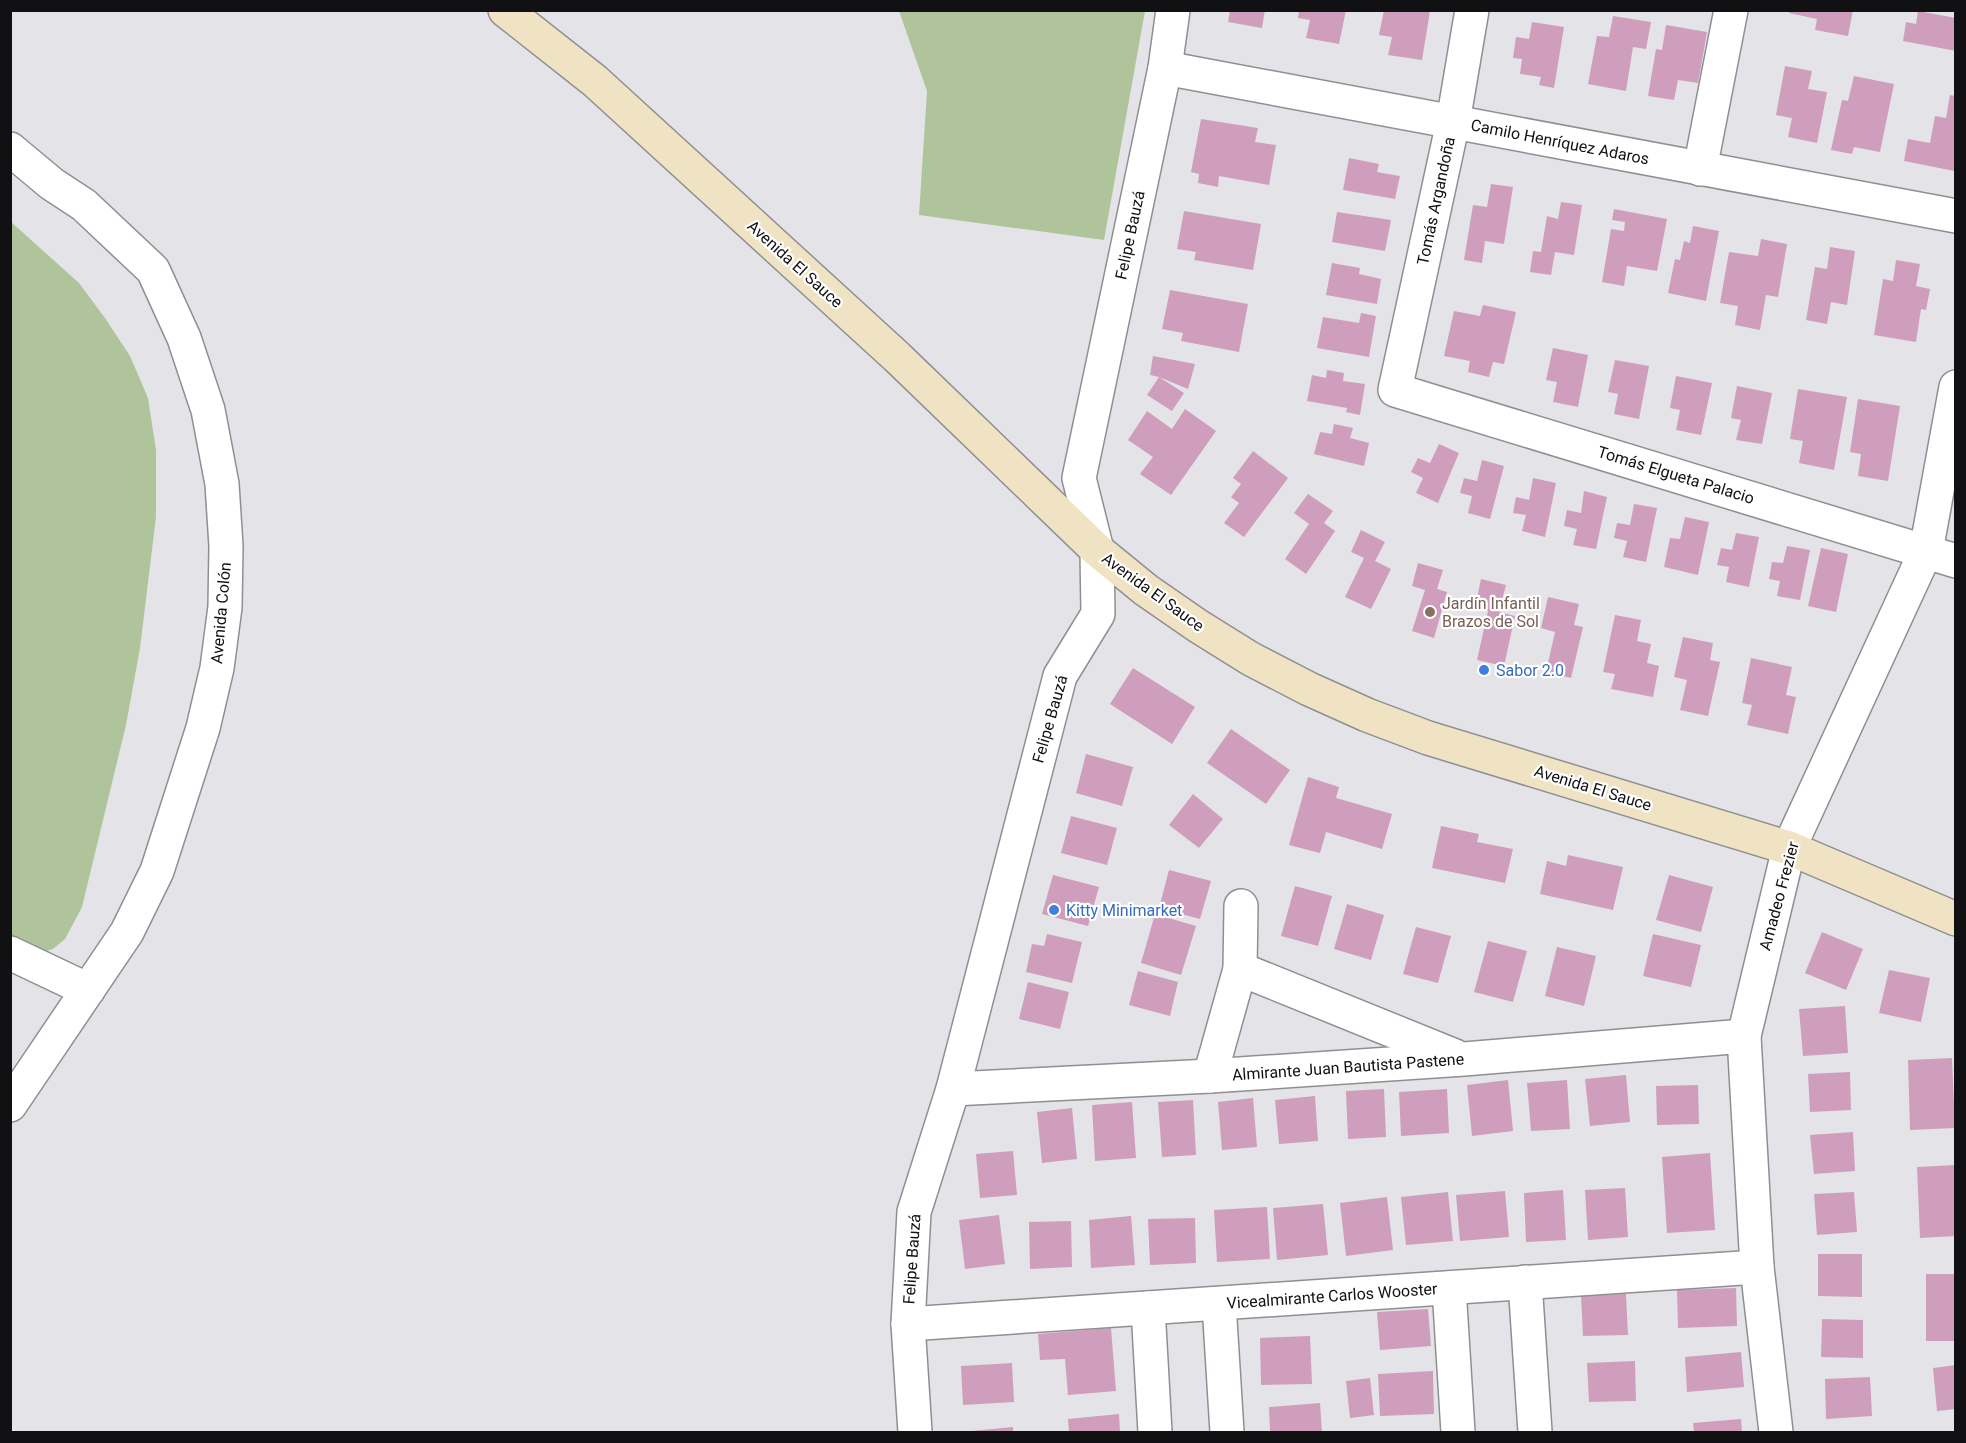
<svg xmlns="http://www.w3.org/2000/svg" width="1966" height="1443" font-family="Roboto,sans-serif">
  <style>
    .green { fill: #b0c49c }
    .building { fill: #cf9ebd }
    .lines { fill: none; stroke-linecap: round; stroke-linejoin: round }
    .street-casing { stroke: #8e8f92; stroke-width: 36 }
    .secondary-casing { stroke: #8e8f92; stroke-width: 36 }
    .street { stroke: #fff; stroke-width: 33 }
    .secondary { stroke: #efe3c3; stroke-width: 33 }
    .education-dot { fill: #8d6e63; stroke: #fff; stroke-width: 2 }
    .shop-dot { fill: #3f7fe0; stroke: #fff; stroke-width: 2 }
    .labels { text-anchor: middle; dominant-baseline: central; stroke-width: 4.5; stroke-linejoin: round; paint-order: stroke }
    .street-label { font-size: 16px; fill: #111113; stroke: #fff }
    .education-label { font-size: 16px; fill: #785e54; stroke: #fff; text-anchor: start }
    .shop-label { font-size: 16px; fill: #366cbe; stroke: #fff; text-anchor: start }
  </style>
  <rect width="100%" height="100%" fill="#e4e4e8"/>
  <g class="green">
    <path d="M899 11H1145L1104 240 919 215 927 91Z"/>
    <path d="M10 221 79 283 105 318 130 356 148 398 156 450V517L140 648 126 725 82 907 65 939 53 949 36 955 10 948Z"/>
  </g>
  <g class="building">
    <path d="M1230 10H1265L1262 28 1228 22Z"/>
    <path d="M1299 10H1346L1339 44 1306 38 1310 20 1298 18Z"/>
    <path d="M1384 10 1430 11 1422 60 1388 55 1392 37 1379 35Z"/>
    <path d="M1790 10H1853L1848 36 1815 30 1817 19 1789 13Z"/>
    <path d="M1918 11 1956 18V51L1903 41 1906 22 1916 24Z"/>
    <path d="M1613 16 1651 22 1646 49 1633 47 1626 91 1588 84 1597 36 1609 37Z"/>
    <path d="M1532 22 1564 27 1554 88 1539 85 1541 77 1520 74 1522 59 1513 58 1516 37 1529 39Z"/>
    <path d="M1666 25 1707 32 1698 83 1678 80 1674 100 1648 96 1656 49 1662 50Z"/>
    <path d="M1785 66 1812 71 1808 89 1827 92 1817 143 1788 137 1792 118 1776 115Z"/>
    <path d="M1854 76 1894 84 1880 152 1854 147 1852 154 1831 150 1842 100 1848 101Z"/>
    <path d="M1950 95 1956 96V163L1954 171 1904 161 1908 139 1930 143 1935 116 1946 118Z"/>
    <path d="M1201 119 1258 128 1255 142 1276 145 1269 185 1219 176 1218 187 1198 183 1199 174 1191 172Z"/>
    <path d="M1349 158 1379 164 1377 172 1400 176 1395 199 1343 190Z"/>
    <path d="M1491 184 1513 187 1504 244 1485 241 1482 263 1464 260 1473 205 1487 207Z"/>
    <path d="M1561 202 1582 205 1574 255 1555 252 1551 275 1530 272 1533 251 1541 252 1547 216 1558 219Z"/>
    <path d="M1614 209 1667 219 1657 271 1627 266 1624 286 1602 282 1611 229 1624 231 1625 222 1612 220Z"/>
    <path d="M1184 211 1261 224 1253 270 1194 260 1196 252 1177 249Z"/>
    <path d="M1337 212 1391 220 1385 251 1332 242Z"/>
    <path d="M1693 226 1719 231 1706 301 1668 293 1675 259 1680 260 1684 241 1690 243Z"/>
    <path d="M1761 239 1787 244 1778 297 1766 295 1760 330 1735 325 1738 306 1720 303 1729 252 1758 256Z"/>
    <path d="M1830 247 1855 251 1847 305 1831 302 1827 324 1806 320 1815 267 1827 269Z"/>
    <path d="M1896 260 1920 264 1916 286 1930 289 1926 310 1921 309 1916 342 1874 335 1883 279 1893 281Z"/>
    <path d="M1332 263 1360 268 1359 274 1381 279 1377 304 1326 295Z"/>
    <path d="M1170 290 1248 304 1239 352 1181 341 1183 333 1162 329Z"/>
    <path d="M1483 305 1516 312 1504 364 1493 362 1489 377 1468 372 1470 361 1444 356 1454 311 1480 316Z"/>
    <path d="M1361 313 1376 316 1369 357 1317 348 1323 317 1359 323Z"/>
    <path d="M1553 348 1588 355 1578 407 1553 402 1557 382 1546 380Z"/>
    <path d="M1153 356 1195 364 1188 389 1159 377 1184 393 1172 411 1147 395 1159 377 1150 375Z"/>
    <path d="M1615 360 1649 366 1639 419 1614 414 1618 394 1608 392Z"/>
    <path d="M1327 370 1344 373 1343 381 1365 384 1360 415 1346 412 1347 408 1307 401 1312 375 1326 378Z"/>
    <path d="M1676 376 1712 383 1701 435 1676 430 1680 410 1670 408Z"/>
    <path d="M1737 386 1772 393 1762 444 1736 440 1741 420 1731 418Z"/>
    <path d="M1798 389 1847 397 1834 470 1799 463 1803 441 1790 439Z"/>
    <path d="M1858 399 1900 406 1888 481 1858 476 1861 454 1850 452Z"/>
    <path d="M1185 409 1216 431 1171 495 1140 474 1153 457 1128 440 1147 411 1172 429Z"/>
    <path d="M1334 424 1353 428 1350 438 1369 443 1364 466 1314 454 1320 432 1332 434Z"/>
    <path d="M1439 444 1459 453 1438 503 1416 493 1423 478 1411 472 1418 458 1430 463Z"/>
    <path d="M1253 451 1288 478 1244 537 1224 523 1239 503 1231 497 1241 484 1233 478Z"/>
    <path d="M1482 460 1504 466 1490 519 1468 513 1472 496 1460 493 1464 478 1477 481Z"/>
    <path d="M1533 478 1556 483 1545 537 1522 531 1526 515 1513 513 1516 497 1529 500Z"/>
    <path d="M1584 491 1607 497 1596 549 1573 545 1577 529 1564 526 1567 510 1581 513Z"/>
    <path d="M1308 494 1333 511 1324 523 1335 531 1306 574 1285 559 1309 524 1294 513Z"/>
    <path d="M1634 504 1657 508 1646 562 1623 557 1627 541 1614 538 1617 523 1630 525Z"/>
    <path d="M1685 517 1709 522 1698 575 1664 567 1670 538 1680 539Z"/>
    <path d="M1361 530 1385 542 1375 561 1391 569 1371 609 1345 597 1364 558 1351 552Z"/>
    <path d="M1736 533 1759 537 1749 587 1726 582 1729 567 1717 565 1721 548 1732 550Z"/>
    <path d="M1787 546 1810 550 1800 600 1777 596 1780 581 1769 579 1772 562 1783 563Z"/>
    <path d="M1821 548 1848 554 1836 612 1808 606Z"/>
    <path d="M1418 563 1443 570 1437 589 1447 592 1434 638 1412 631 1425 590 1412 586Z"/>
    <path d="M1481 579 1506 585 1499 612 1515 616 1504 666 1477 660 1488 611 1475 608Z"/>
    <path d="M1548 597 1579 604 1574 625 1583 627 1571 678 1546 672 1555 632 1541 628Z"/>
    <path d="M1615 615 1641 620 1637 641 1651 644 1647 663 1659 666 1653 697 1611 689 1615 674 1603 672Z"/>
    <path d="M1683 637 1713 643 1710 660 1720 662 1708 716 1680 710 1687 680 1674 677Z"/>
    <path d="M1751 658 1792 667 1786 695 1796 697 1788 734 1747 725 1752 705 1742 703Z"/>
    <path d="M1133 668 1195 707 1172 744 1110 704Z"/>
    <path d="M1231 729 1290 770 1266 804 1207 763Z"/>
    <path d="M1086 754 1133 767 1122 806 1076 793Z"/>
    <path d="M1308 777 1339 787 1336 798 1392 814 1382 849 1326 832 1320 853 1289 845Z"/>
    <path d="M1193 794 1223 819 1199 848 1169 825Z"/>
    <path d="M1071 816 1117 828 1107 865 1061 853Z"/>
    <path d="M1441 826 1479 834 1477 842 1513 849 1505 883 1432 868Z"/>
    <path d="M1568 855 1623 867 1613 910 1540 894 1547 861 1566 866Z"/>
    <path d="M1169 870 1211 881 1200 919 1159 908Z"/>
    <path d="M1053 875 1099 887 1088 926 1042 914Z"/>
    <path d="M1669 875 1713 887 1701 932 1656 920Z"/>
    <path d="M1295 886 1332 896 1318 946 1281 936Z"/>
    <path d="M1347 904 1384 915 1371 960 1334 949Z"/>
    <path d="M1155 914 1196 926 1181 975 1141 963Z"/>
    <path d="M1416 927 1451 936 1438 983 1403 974Z"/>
    <path d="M1822 932 1863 949 1846 990 1805 973Z"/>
    <path d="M1047 934 1082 942 1072 983 1026 972 1032 944 1044 946Z"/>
    <path d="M1653 934 1701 945 1691 987 1643 976Z"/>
    <path d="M1488 941 1527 951 1513 1002 1474 992Z"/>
    <path d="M1557 947 1596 956 1584 1006 1545 996Z"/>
    <path d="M1889 970 1930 978 1921 1022 1879 1013Z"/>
    <path d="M1138 971 1178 982 1170 1016 1129 1005Z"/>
    <path d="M1028 982 1069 992 1060 1029 1019 1019Z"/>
    <path d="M1845 1006 1848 1053 1803 1056 1799 1009Z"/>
    <path d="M1952 1058 1955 1128 1910 1130 1908 1060Z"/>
    <path d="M1850 1072 1851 1110 1810 1112 1808 1074Z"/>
    <path d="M1626 1075 1630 1122 1590 1126 1585 1079Z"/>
    <path d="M1508 1080 1513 1131 1472 1136 1467 1085Z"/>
    <path d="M1567 1080 1570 1129 1531 1131 1527 1083Z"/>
    <path d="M1698 1085 1699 1124 1657 1125 1656 1086Z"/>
    <path d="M1384 1089 1386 1137 1348 1139 1346 1091Z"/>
    <path d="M1447 1089 1449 1133 1401 1136 1399 1092Z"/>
    <path d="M1315 1096 1318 1141 1279 1144 1275 1100Z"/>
    <path d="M1253 1098 1257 1147 1222 1150 1218 1102Z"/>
    <path d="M1193 1100 1196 1155 1162 1157 1158 1102Z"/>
    <path d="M1132 1102 1136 1158 1095 1161 1092 1105Z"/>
    <path d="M1072 1108 1077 1159 1042 1163 1037 1112Z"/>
    <path d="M1853 1132 1855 1171 1814 1174 1810 1135Z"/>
    <path d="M1013 1151 1017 1195 980 1198 976 1154Z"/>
    <path d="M1710 1153 1715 1230 1667 1233 1662 1157Z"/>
    <path d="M1956 1165V1236L1920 1238 1917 1167Z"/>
    <path d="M1625 1188 1628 1237 1588 1240 1585 1190Z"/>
    <path d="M1563 1190 1566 1240 1526 1242 1524 1193Z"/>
    <path d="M1505 1191 1509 1237 1460 1241 1456 1195Z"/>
    <path d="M1448 1192 1453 1241 1406 1245 1401 1197Z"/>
    <path d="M1854 1192 1857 1232 1817 1235 1814 1194Z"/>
    <path d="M1387 1197 1393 1250 1346 1256 1340 1203Z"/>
    <path d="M1323 1204 1328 1255 1277 1260 1273 1208Z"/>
    <path d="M1267 1207 1270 1259 1217 1262 1214 1210Z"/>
    <path d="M999 1215 1005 1264 965 1269 959 1220Z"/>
    <path d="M1131 1216 1135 1265 1091 1268 1089 1220Z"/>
    <path d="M1195 1218 1196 1263 1150 1265 1148 1219Z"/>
    <path d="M1071 1221 1072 1267 1030 1269 1029 1222Z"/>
    <path d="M1818 1254H1862V1297L1818 1296Z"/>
    <rect x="1926" y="1274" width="30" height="67"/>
    <path d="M1736 1288 1737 1326 1678 1328 1677 1290Z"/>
    <path d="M1626 1294 1628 1335 1583 1336 1581 1295Z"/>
    <path d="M1428 1309 1431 1346 1380 1350 1377 1312Z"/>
    <path d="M1822 1319 1863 1320V1358L1821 1357Z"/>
    <path d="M1111 1328 1116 1391 1068 1395 1065 1359 1040 1360 1038 1334Z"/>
    <path d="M1310 1336 1312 1384 1261 1385 1260 1338Z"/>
    <path d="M1741 1352 1744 1387 1687 1392 1685 1357Z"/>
    <path d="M1635 1361 1636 1401 1589 1402 1587 1363Z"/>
    <path d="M1012 1363 1014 1402 963 1405 961 1366Z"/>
    <path d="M1956 1365V1409L1937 1411 1933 1368Z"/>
    <path d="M1433 1371 1434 1414 1380 1416 1378 1374Z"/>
    <path d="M1870 1377 1872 1416 1826 1419 1825 1379Z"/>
    <path d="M1370 1378 1374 1415 1350 1418 1346 1381Z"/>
    <path d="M1320 1403 1322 1432H1270L1269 1407Z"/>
    <path d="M1119 1414 1120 1432H1069L1068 1419Z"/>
    <path d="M1741 1419 1742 1432H1694L1693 1423Z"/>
    <path d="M1013 1427V1432H972L971 1431Z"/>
  </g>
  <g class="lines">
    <g class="street-casing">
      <g id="street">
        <path d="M1472 10 1453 122 1395 390 1956 561"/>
        <path d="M1165 68 1956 216"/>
        <path d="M10 149 52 184 84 205 153 270 184 338 208 410 222 484 226 546 225 607 217 668 203 728 157 871 127 932 10 1105"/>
        <path d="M1700 169 1731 10"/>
        <path d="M10 953 88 990"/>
        <path d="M1240 969 1455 1056"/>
        <path d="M1210 1076 1240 969 1241 906"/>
        <path d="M953 1089 1210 1076 1464 1059 1744 1036"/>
        <path d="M1525 1282 1535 1432"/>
        <path d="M1449 1288 1458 1432"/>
        <path d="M1219 1304 1227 1432"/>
        <path d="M1148 1308 1155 1432"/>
        <path d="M908 1324 1757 1267"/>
        <path d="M915 1432 908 1324 914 1212 953 1089 1060 676 1098 614 1097 550 1079 478 1165 68 1173 10"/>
        <path d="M1776 1432 1757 1267 1744 1036 1789 848 1926 551 1956 387"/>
      </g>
    </g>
    <g class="secondary-casing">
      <path id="secondary" d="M505 10 595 81 897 357 1097 550 1146 590 1198 626 1251 659 1309 689 1367 715 1428 738 1789 848 1956 919"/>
    </g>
    <use href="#street" class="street"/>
    <use href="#secondary" class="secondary"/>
  </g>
  <circle class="education-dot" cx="1430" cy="612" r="6"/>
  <g class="shop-dot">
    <circle cx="1484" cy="670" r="6"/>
    <circle cx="1054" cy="910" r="6"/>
  </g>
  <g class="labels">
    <g class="street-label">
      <text transform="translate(1560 142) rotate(11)">Camilo Henríquez Adaros</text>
      <text transform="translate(1436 201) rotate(-78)">Tomás Argandoña</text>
      <text transform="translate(1130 235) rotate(-78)">Felipe Bauzá</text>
      <text transform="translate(795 264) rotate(42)">Avenida El Sauce</text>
      <text transform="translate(1676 475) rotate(17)">Tomás Elgueta Palacio</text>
      <text transform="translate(1153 592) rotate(36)">Avenida El Sauce</text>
      <text transform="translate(221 613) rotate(-85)">Avenida Colón</text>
      <text transform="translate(1050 719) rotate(-74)">Felipe Bauzá</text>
      <text transform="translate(1593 788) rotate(17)">Avenida El Sauce</text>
      <text transform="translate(1779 896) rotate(-75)">Amadeo Frezier</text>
      <text transform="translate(1348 1067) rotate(-4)">Almirante Juan Bautista Pastene</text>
      <text transform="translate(912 1259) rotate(-86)">Felipe Bauzá</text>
      <text transform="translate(1332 1296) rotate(-4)">Vicealmirante Carlos Wooster</text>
    </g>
    <g class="education-label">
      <text x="1442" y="603">Jardín Infantil<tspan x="1442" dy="18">Brazos de Sol</tspan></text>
    </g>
    <g class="shop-label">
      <text x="1496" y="670">Sabor 2.0</text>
      <text x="1066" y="910">Kitty Minimarket</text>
    </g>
  </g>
  <rect width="1966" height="1443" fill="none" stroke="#111113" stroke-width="24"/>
</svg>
